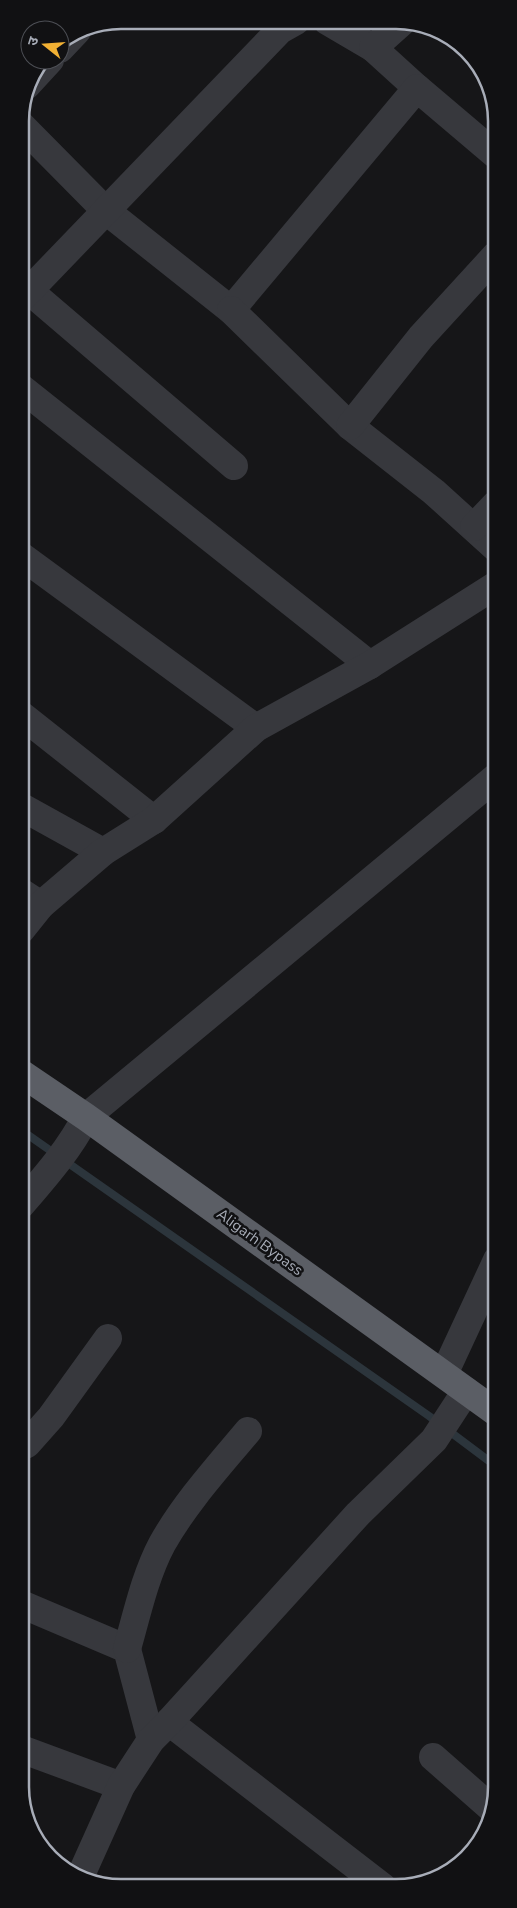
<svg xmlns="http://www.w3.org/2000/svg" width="517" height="1908" font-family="'Nunito Sans','Noto Sans Devanagari',sans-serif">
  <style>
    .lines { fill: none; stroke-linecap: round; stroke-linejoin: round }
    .stream { stroke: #2c353c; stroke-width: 8 }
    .minor { stroke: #37383d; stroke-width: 28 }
    .tertiary { stroke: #37383d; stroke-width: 28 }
    .trunk { stroke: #5b5e65; stroke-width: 28 }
    .labels { text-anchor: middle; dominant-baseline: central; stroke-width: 5; stroke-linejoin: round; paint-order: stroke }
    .street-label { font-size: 15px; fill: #a8adb8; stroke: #111113 }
    .rim { fill: none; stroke: #a8adb8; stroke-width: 2.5 }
  </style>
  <rect width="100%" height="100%" fill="#161618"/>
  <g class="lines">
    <path class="stream" d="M21 1130 429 1416 497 1467"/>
    <g class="minor">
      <path d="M327 21 373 48"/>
      <path d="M402 22 373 48 417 88"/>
      <path d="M60 49 77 31"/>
      <path d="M27 85 50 60"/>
      <path d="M20 124 105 210 231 310 417 88 496 155"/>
      <path d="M20 283 234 466"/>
      <path d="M20 300 280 30 296 21"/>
      <path d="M231 310 350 426 434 492 496 548"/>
      <path d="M20 387 370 665"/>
      <path d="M350 426 421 337 496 255"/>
      <path d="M474 527 496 504"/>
      <path d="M20 555 256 728"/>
      <path d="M20 714 154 820"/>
      <path d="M20 806 103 852"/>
      <path d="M21 892 41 905"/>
      <path d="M21 930 41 905 103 852 154 820 256 728 370 665 496 585"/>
      <path d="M86 1117 496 777"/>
      <path d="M444 1374 497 1260"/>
      <path d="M21 1447 27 1444 51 1417 108 1338"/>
      <path d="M21 1604 127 1649 151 1740"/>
      <path d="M127 1649C137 1614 145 1576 162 1544 185 1503 218 1467 248 1431"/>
      <path d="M169 1722 383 1887"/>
      <path d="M21 1749 121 1786"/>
      <path d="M433 1757 491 1808"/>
      <path d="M81 1875 121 1786 151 1740 169 1722 358 1514 434 1440 466 1391"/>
    </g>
    <path class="tertiary" d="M21 1205C45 1177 69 1150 86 1117"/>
    <path class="trunk" d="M21 1073 86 1117 497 1413"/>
  </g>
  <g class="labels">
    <g class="street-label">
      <text transform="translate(260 1242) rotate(36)">Aligarh Bypass</text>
    </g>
  </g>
  <path d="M0 0H517V1908H0ZM121 29H396A92 92 0 0 1 488 121V1787A92 92 0 0 1 396 1879H121A92 92 0 0 1 29 1787V121A92 92 0 0 1 121 29Z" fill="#111113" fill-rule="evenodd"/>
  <path class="rim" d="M121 29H396A92 92 0 0 1 488 121V1787A92 92 0 0 1 396 1879H121A92 92 0 0 1 29 1787V121A92 92 0 0 1 121 29Z"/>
  <g transform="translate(45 45) rotate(287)"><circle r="24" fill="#111113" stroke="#4d4f55"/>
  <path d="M0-4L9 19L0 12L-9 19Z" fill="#f2b134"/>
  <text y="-8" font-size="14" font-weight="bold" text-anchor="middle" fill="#a8adb8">उ</text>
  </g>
</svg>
